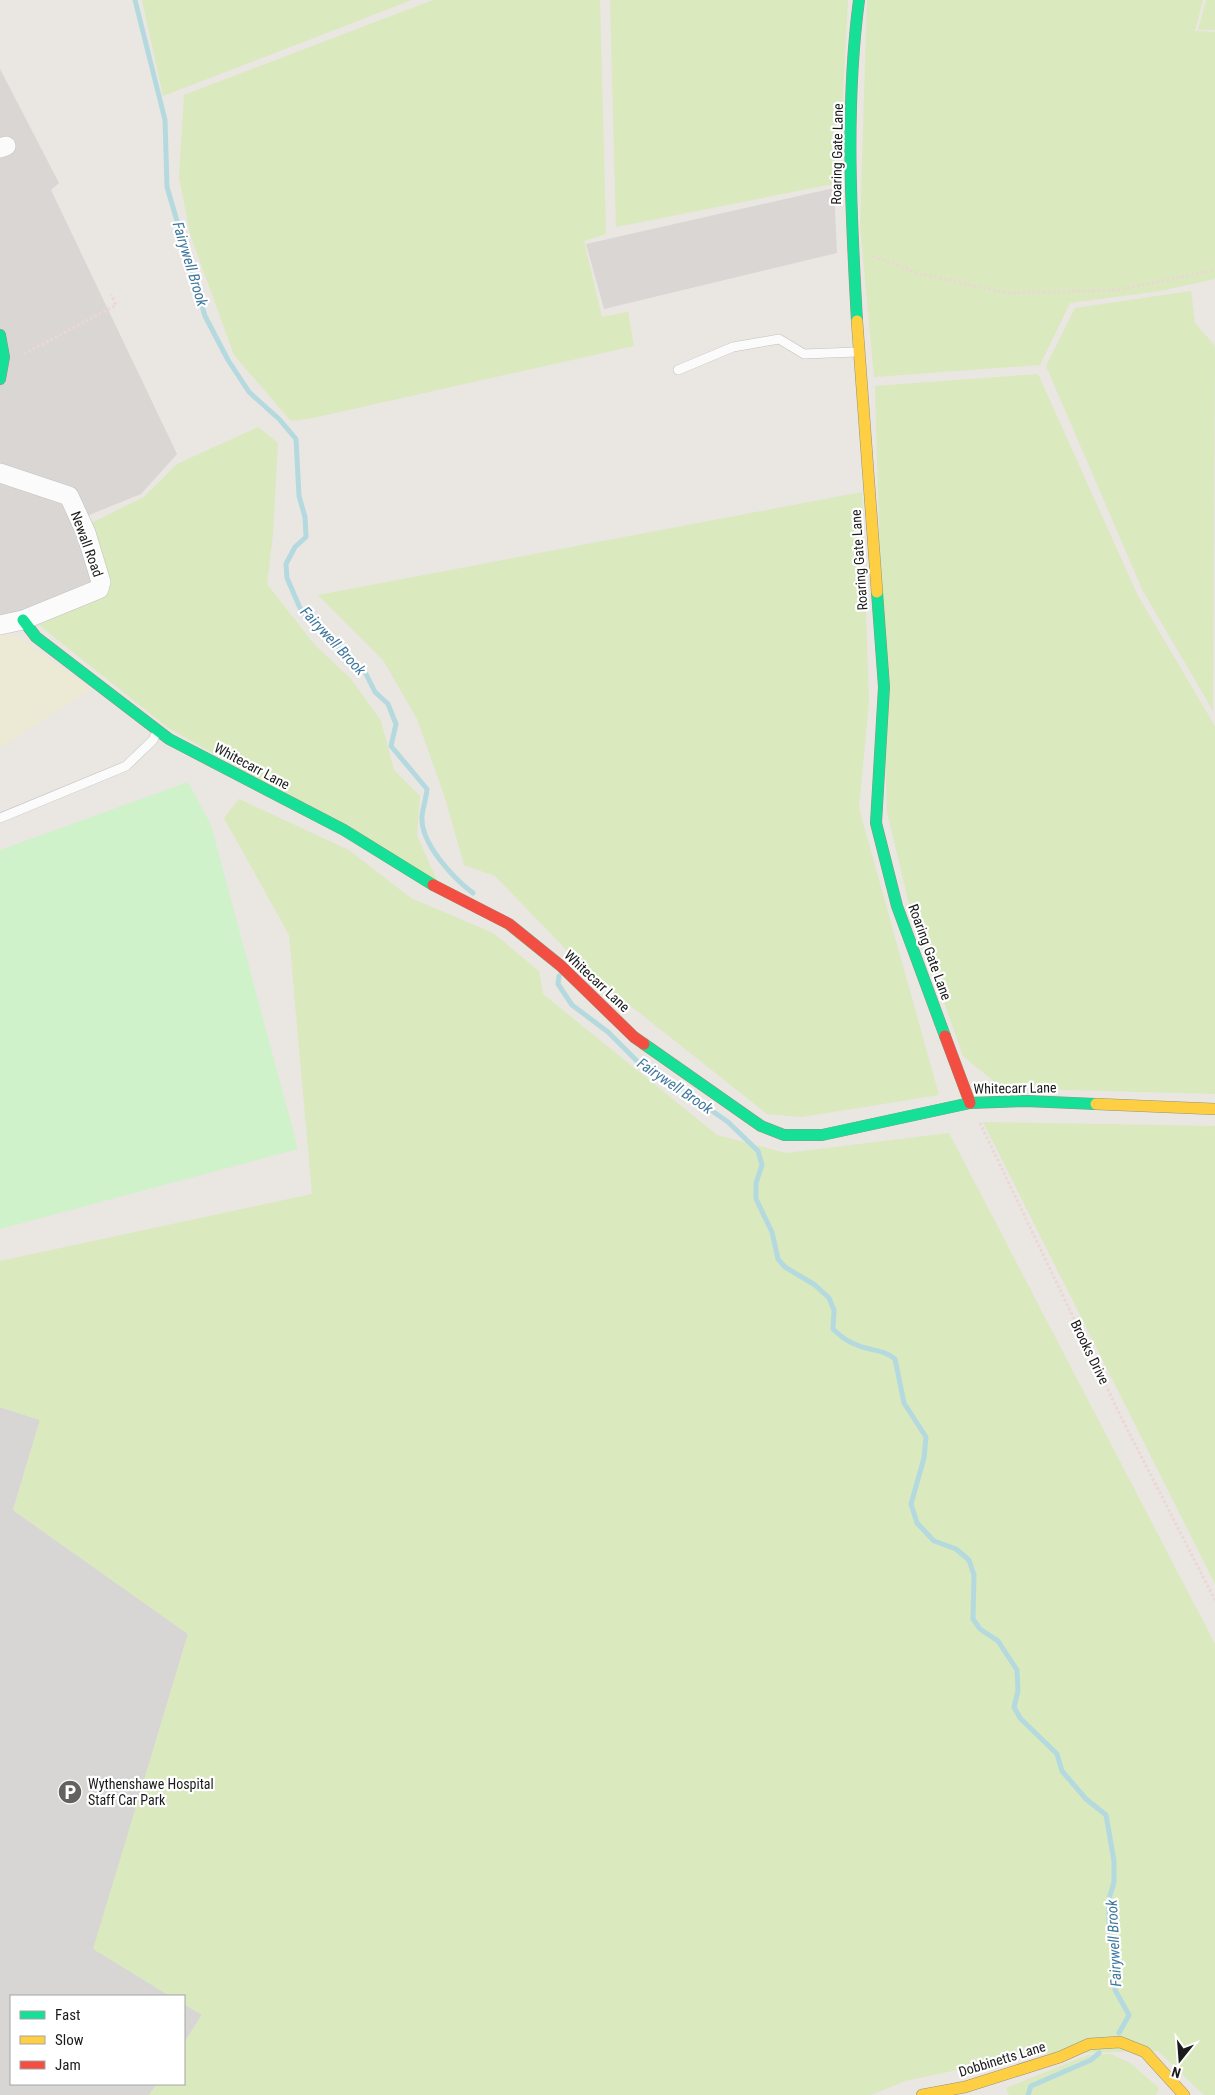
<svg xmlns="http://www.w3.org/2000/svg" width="1215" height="2095" font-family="'Roboto Condensed',sans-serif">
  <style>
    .residential { fill: #d9d6d4 }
    .religious { fill: #d8d6d4 }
    .farmland { fill: #ecead4 }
    .grass { fill: #dae9be }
    .park { fill: #cff2cb }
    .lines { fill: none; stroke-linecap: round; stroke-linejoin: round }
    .stream { stroke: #b4dadf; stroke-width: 5 }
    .lane-casing { stroke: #c2c1bf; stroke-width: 10 }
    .street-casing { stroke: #c2c1bf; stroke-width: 20 }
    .fast-casing { stroke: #94927b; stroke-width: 12 }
    .slow-casing { stroke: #94927b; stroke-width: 12 }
    .jam-casing { stroke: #94927b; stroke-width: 12 }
    .path { stroke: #ead7d6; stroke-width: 3; stroke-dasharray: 2.5 2.5; stroke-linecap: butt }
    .lane { stroke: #fcfbfb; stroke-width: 9 }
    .street { stroke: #fcfbfb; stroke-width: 19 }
    .fast { stroke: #16e098; stroke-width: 11 }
    .slow { stroke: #ffcf43; stroke-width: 11 }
    .jam { stroke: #f24e42; stroke-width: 11 }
    .labels { text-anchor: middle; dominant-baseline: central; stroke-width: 4.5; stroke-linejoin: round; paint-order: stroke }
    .street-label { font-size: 14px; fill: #1b1b1b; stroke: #fff }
    .poi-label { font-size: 14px; fill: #1b1b1b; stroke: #fff; text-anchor: start }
    .water-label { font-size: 15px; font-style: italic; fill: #3f789e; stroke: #fff }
  </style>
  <rect width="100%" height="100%" fill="#eae6e2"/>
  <g class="residential">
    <path d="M0 69 59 183 51 190 177 454 141 494 79 519 101 582 0 625Z"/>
    <path d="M834 188 837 253 604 309 586 244Z"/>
  </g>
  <g class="religious">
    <path d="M0 1407 40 1420 13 1510 188 1634 94 1949 170 1996H11V2084H157L149 2095H0Z"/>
    <path d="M184 2004 202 2015 184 2043Z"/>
  </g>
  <path class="farmland" d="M0 635 18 636 91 689 0 748Z"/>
  <g class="grass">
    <path d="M142 0H412L163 96Z"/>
    <path d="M433 0H600L606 234 584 241 602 317 628 312 634 346 313 418 291 421 234 355 190 234 179 177 184 95Z"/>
    <path d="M610 0H848L838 183 616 227Z"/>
    <path d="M867 0H1203L1195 31 1215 32V279L1160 291 1070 303 1040 365 874 377 860 226Z"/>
    <path d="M1206 0H1215V30H1198Z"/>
    <path d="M1191 291 1195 323 1215 346 1213 711 1143 591 1046 366 1075 308Z"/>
    <path d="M1038 374 1138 596 1215 726V1094L1002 1088 963 1056 908 900 887 812 875 386Z"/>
    <path d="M258 427 278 443 273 534 267 584 314 644 351 679 381 721 394 770 420 796 417 835 438 883 167 727 39 625 110 591 89 524 144 497 177 464Z"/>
    <path d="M862 492 869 702 859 808 939 1095 802 1117 767 1114 588 972 495 876 464 865 445 798 417 719 383 660 318 595Z"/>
    <path d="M239 799 349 850 411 898 493 933 539 971 543 994 717 1135 786 1153 949 1133 1215 1644V2095H1204L1158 2051 1032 2054 905 2081 871 2095H149L157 2084H184V2043L202 2015 184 2004V1996H170L93 1949 188 1634 13 1510 40 1420 0 1407V1261L312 1194 289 935 224 818Z"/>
    <path d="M983 1122 1215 1126V1584Z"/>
    <path d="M1111 2054 1130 2063 1159 2088 1156 2095H1009L1006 2088 1088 2055Z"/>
  </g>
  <path class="park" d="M188 782 211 825 298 1149 0 1229V850Z"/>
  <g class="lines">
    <g class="stream">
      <path d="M135 0 165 120 167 187 205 316 228 360 249 392 279 419 296 439 299 496 305 517 306 537 295 547 286 564 287 578 300 608 310 621 365 672 375 692 388 704 396 724 391 746 427 789C426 799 423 807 422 816 420 843 453 878 473 893"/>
      <path d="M559 976 558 984 572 1005 608 1032 637 1061 665 1078 728 1122 758 1151 762 1165 756 1183V1199L772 1232 778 1259 785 1267 815 1285 829 1298 834 1310 833 1329C840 1336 848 1342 857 1345 870 1351 883 1349 895 1359L904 1403 926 1437 924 1458 911 1504 917 1523 934 1541 956 1549 969 1560 974 1575 973 1619 980 1629 998 1641 1017 1670 1018 1691 1014 1707 1020 1718 1057 1754 1062 1771 1086 1799 1106 1815 1114 1861V1882L1109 1899V1927L1114 1957 1115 1990 1129 2015 1119 2033"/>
      <path d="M1028 2095 1031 2086 1091 2060 1099 2053"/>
    </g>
    <g class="lane-casing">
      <g id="lane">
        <path d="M678 370 733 347 779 339 804 354 856 352"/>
        <path d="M0 818 126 766 153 740 157 732"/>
      </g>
    </g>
    <g class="street-casing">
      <g id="street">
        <path d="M0 148 6 146"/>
        <path d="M0 473 69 496 86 533 101 582 99 589 23 620 0 625"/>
      </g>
    </g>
    <g class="fast-casing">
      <g id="fast">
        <path d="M857 321C851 214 845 106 859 0"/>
        <path d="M0 335 4 357 0 379"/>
        <path d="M877 592 884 687 876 823 897 906 945 1036"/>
        <path d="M23 620 36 637 169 739 344 830 433 885"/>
        <path d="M644 1044 761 1126 784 1135H822L970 1103 1026 1101 1096 1104"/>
      </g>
    </g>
    <g class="slow-casing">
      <g id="slow">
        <path d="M857 321 877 592"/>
        <path d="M1096 1104 1215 1109"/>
        <path d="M922 2095 965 2087 1060 2057 1089 2044 1120 2042 1145 2052 1184 2095"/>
      </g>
    </g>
    <g class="jam-casing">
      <g id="jam">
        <path d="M433 885 509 924 561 966 634 1037 644 1044"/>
        <path d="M945 1036 970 1103"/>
      </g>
    </g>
    <g class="path">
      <path d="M873 256 920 274 1007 293 1118 290 1215 270"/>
      <path d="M24 354 116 305 111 294"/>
      <path d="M980 1123 1122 1419 1215 1600"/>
    </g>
    <use href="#lane" class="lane"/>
    <use href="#street" class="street"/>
    <use href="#fast" class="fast"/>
    <use href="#slow" class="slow"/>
    <use href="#jam" class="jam"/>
  </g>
  <defs>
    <g id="parking-disc" transform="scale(1.25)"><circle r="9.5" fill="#636261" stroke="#fff"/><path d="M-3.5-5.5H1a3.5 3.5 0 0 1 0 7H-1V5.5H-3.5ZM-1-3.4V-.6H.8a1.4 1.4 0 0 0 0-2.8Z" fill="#fff"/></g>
  </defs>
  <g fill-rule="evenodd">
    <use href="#parking-disc" x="70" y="1792"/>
  </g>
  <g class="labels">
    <g class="street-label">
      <text transform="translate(837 154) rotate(-89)">Roaring Gate Lane</text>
      <text transform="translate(87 544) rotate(70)">Newall Road</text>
      <text transform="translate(859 560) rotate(-94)">Roaring Gate Lane</text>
      <text transform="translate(252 766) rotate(28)">Whitecarr Lane</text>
      <text transform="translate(930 952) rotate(70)">Roaring Gate Lane</text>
      <text transform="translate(597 981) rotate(43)">Whitecarr Lane</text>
      <text transform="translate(1015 1088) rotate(-1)">Whitecarr Lane</text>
      <text transform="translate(1090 1352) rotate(64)">Brooks Drive</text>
      <text transform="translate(1002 2059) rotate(-17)">Dobbinetts Lane</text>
    </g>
    <g class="poi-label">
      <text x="88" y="1784">Wythenshawe Hospital<tspan x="88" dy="16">Staff Car Park</tspan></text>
    </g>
    <g class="water-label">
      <text transform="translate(190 264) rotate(73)">Fairywell Brook</text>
      <text transform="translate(333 641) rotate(47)">Fairywell Brook</text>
      <text transform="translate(675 1086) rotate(34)">Fairywell Brook</text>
      <text transform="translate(1114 1943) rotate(-93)">Fairywell Brook</text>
    </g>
  </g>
  <rect x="10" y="1995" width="175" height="90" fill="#ffffff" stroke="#a4a4a4"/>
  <rect x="20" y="2011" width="25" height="8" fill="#16e098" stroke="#a4a4a4"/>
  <text x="55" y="2020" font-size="15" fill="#1b1b1b">Fast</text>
  <rect x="20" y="2036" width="25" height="8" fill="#ffcf43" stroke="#a4a4a4"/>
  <text x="55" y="2045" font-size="15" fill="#1b1b1b">Slow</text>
  <rect x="20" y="2061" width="25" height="8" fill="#f24e42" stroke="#a4a4a4"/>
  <text x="55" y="2070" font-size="15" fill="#1b1b1b">Jam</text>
  <g transform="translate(1180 2060) rotate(197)" stroke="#ffffff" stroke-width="4" paint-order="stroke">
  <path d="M0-4L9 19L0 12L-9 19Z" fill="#1b1b1b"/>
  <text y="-8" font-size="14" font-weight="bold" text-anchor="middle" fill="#1b1b1b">N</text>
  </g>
</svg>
